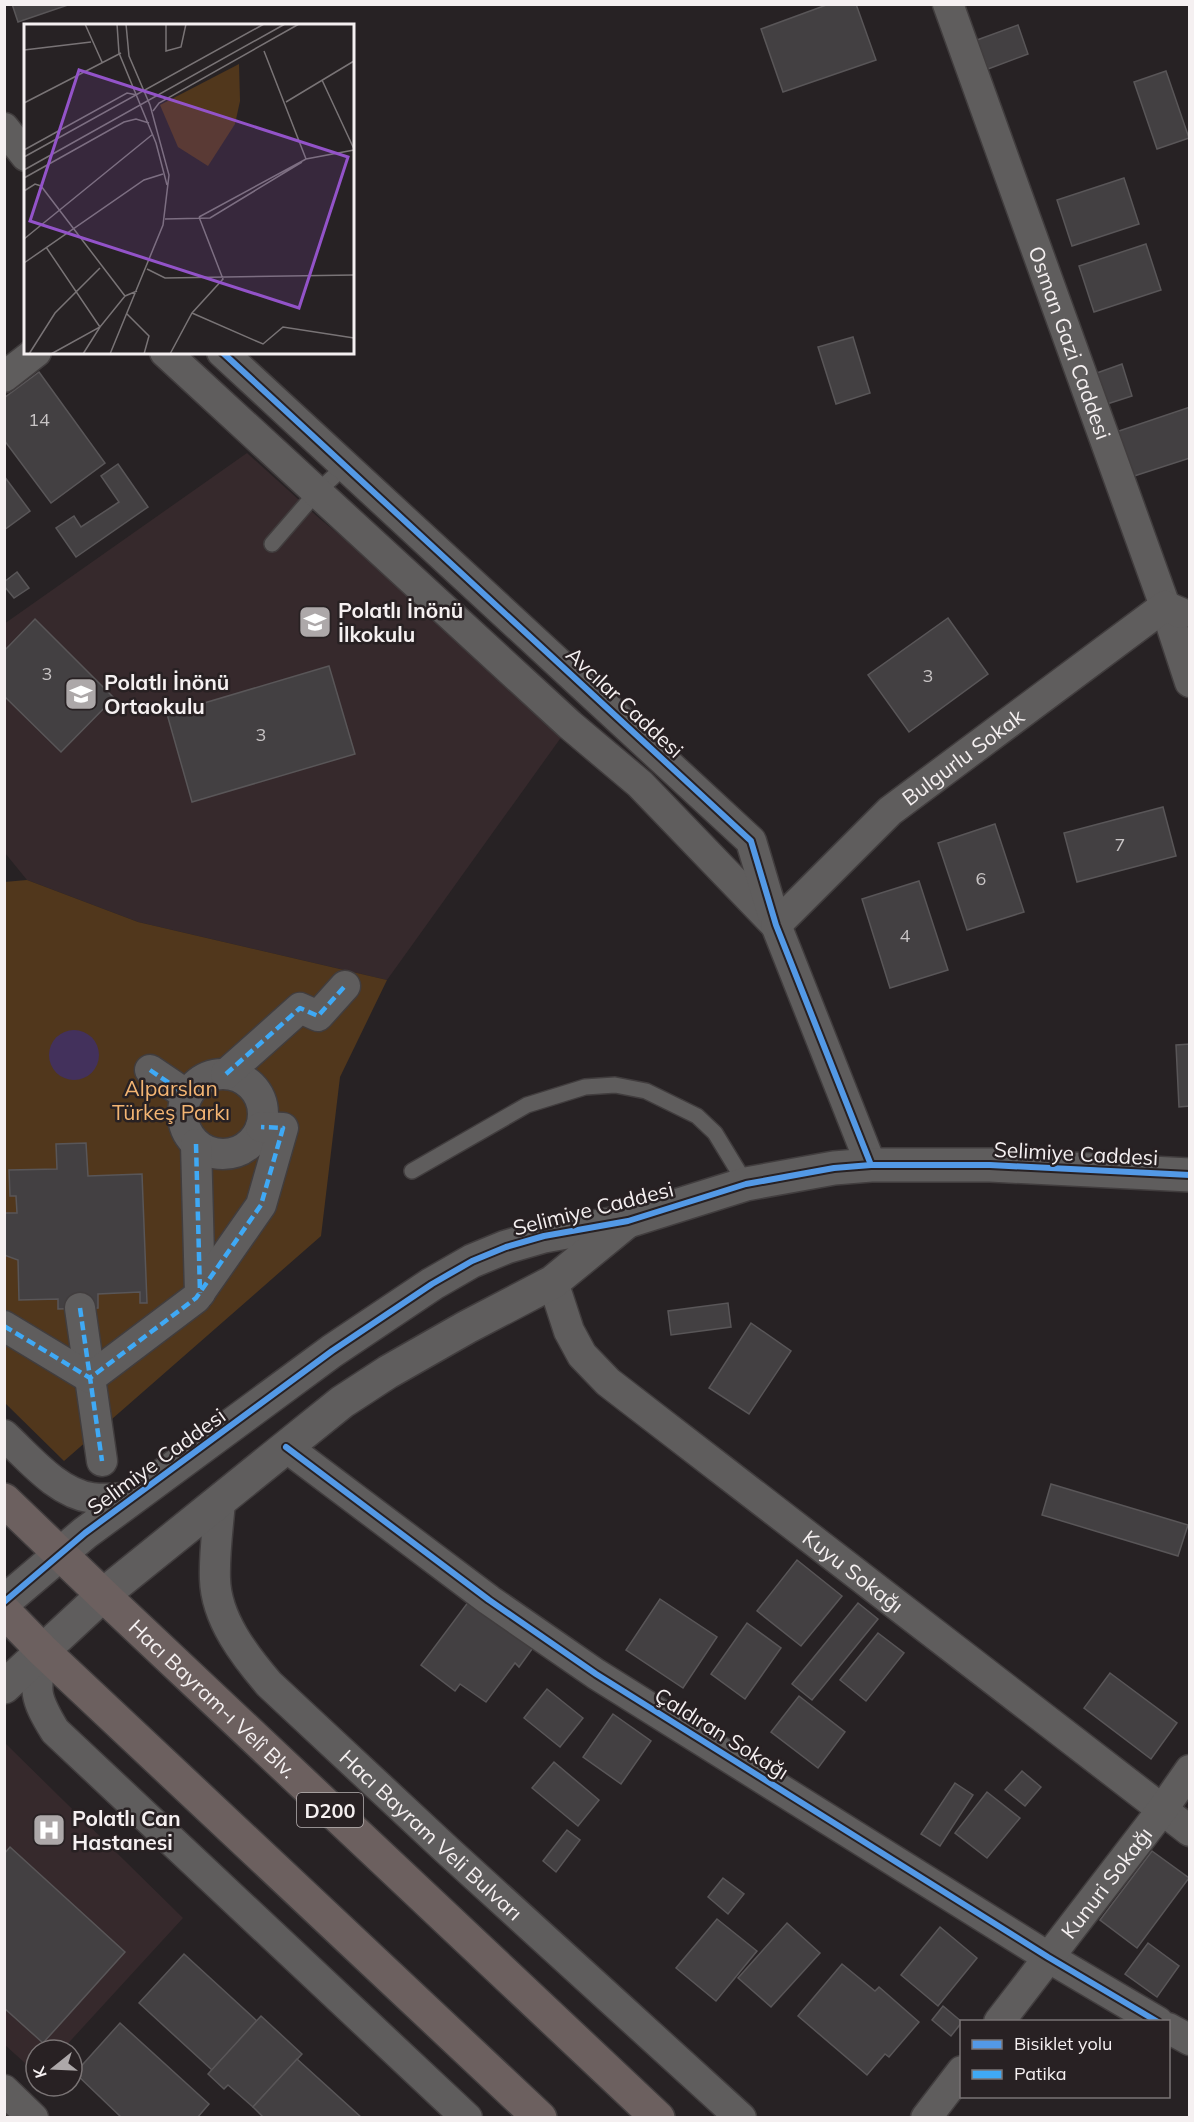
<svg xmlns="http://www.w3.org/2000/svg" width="1194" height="2122" font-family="Mulish,sans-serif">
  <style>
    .built { fill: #36292c }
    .green { fill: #51371c }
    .water { fill: #43315c }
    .building { fill: #434042; stroke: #595658; stroke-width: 1.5 }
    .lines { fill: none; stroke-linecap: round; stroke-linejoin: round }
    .lane-casing { stroke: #413d3e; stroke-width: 18 }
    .street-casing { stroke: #413d3e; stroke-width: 33 }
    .secondary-casing { stroke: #413d3e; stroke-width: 36 }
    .highway-casing { stroke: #413d3e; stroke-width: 36 }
    .lane { stroke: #5f5d5d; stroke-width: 15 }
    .street { stroke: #5f5d5d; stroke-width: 30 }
    .secondary { stroke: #5f5d5d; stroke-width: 33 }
    .highway { stroke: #6c605f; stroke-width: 33 }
    .quiet { stroke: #3fa9f5; stroke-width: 4.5; stroke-dasharray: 9 4.5; stroke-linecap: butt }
    .cycleway-casing { stroke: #282123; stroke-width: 10 }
    .cycleway { stroke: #5399e6; stroke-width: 6 }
    .labels { text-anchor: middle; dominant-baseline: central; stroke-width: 5; stroke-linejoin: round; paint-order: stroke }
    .number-label { font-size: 18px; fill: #c8c4c5 }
    .shield { fill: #282123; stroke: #b8b2b3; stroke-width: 1.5 }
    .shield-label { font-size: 20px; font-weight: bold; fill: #f5f0f1 }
    .street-label { font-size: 21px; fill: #f5f0f1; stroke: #282123 }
    .poi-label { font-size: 21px; font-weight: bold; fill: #f5f0f1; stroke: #282123; text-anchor: start }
    .park-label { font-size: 21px; fill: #f4b573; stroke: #282123 }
    .inset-road { fill: none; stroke: #797476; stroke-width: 1.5 }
    .view { fill: #9353c9; fill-opacity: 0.15; stroke: #9353c9; stroke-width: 3 }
    .inset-edge { fill: none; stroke: #f5f0f1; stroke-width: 3 }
  </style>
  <rect width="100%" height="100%" fill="#272224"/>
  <g class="built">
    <path d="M247 453 319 518 570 725 387 980 138 922 27 880 5 853 4 624Z"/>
    <path d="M4 1742 183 1918 62 2050H36V2073L5 2045Z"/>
  </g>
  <path class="green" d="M27 880 138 922 387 980 340 1077 321 1236 64 1461 5 1403 4 882Z"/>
  <circle class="water" cx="74" cy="1055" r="25"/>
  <g class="building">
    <path d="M12 4H68V5L18 22Z"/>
    <path d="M829 4H856L876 60 783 92 761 29Z"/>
    <path d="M1018 25 1028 54 988 69 977 40Z"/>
    <path d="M1166 71 1189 138 1157 149 1134 82Z"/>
    <path d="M1124 178 1139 224 1072 246 1057 200Z"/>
    <path d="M1146 244 1161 290 1094 312 1079 266Z"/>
    <path d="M853 337 870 393 836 404 818 347Z"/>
    <path d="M1122 364 1132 396 1104 405 1094 374Z"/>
    <path d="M39 372 105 463 51 503 4 440V398Z"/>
    <path d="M1190 407V458L1131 477 1116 432Z"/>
    <path d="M118 464 148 507 76 557 56 528 74 516 81 527 119 502 101 476Z"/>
    <path d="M4 476 30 511 4 530Z"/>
    <path d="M17 572 29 588 14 598 4 586V582Z"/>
    <path d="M948 618 988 674 909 732 868 675Z"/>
    <path d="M35 619 114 698 61 752 4 696V651Z"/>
    <path d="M329 666 355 754 192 802 167 714Z"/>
    <path d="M1163 807 1176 856 1077 882 1064 833Z"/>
    <path d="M995 824 1024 912 967 930 938 843Z"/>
    <path d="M919 881 948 970 890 988 862 899Z"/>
    <path d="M1190 1044V1106L1179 1107 1176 1045Z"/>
    <path d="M86 1143 88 1176 142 1174 147 1303H140V1292L98 1294V1308L58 1309V1299L19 1300 18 1260 4 1255V1213H17L16 1196H10L9 1170 57 1169 56 1144Z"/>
    <path d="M728 1303 731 1327 671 1335 668 1311Z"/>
    <path d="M751 1323 791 1351 749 1414 709 1388Z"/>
    <path d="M1051 1484 1188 1525 1178 1556 1042 1515Z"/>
    <path d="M797 1560 842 1596 801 1646 757 1611Z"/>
    <path d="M472 1597 535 1645 519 1667 515 1663 486 1702 460 1684 455 1691 421 1665Z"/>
    <path d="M660 1599 717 1637 683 1688 626 1650Z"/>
    <path d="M858 1603 878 1619 812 1700 792 1684Z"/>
    <path d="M747 1623 781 1648 745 1699 711 1674Z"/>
    <path d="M878 1633 904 1653 866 1701 840 1680Z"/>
    <path d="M1110 1673 1177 1723 1151 1759 1084 1708Z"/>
    <path d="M547 1689 583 1718 560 1747 524 1718Z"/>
    <path d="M799 1696 845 1732 818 1768 771 1732Z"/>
    <path d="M613 1714 651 1741 621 1784 583 1757Z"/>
    <path d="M554 1762 599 1800 578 1826 532 1788Z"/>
    <path d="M1022 1771 1041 1787 1025 1806 1005 1790Z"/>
    <path d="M955 1783 973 1795 940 1846 921 1834Z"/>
    <path d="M987 1792 1020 1818 987 1858 955 1833Z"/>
    <path d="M567 1830 580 1840 556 1872 543 1861Z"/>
    <path d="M10 1847 125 1952 43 2043 4 2008V1854Z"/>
    <path d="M1152 1851 1189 1878 1137 1948 1100 1920Z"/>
    <path d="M723 1878 744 1894 728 1914 708 1897Z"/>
    <path d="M717 1919 757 1951 716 2001 676 1968Z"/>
    <path d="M787 1923 820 1953 771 2007 738 1978Z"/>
    <path d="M940 1927 977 1958 938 2006 901 1975Z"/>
    <path d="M1148 1943 1179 1966 1157 1997 1125 1974Z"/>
    <path d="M184 1954 257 2021 212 2070 139 2003Z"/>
    <path d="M842 1964 875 1991 879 1987 919 2022 889 2057 885 2054 867 2075 798 2016Z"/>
    <path d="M943 2006 962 2022 951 2036 932 2020Z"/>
    <path d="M261 2016 302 2054 253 2107 228 2085 224 2089 208 2074Z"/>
    <path d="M120 2023 209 2104 197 2118H122L75 2073Z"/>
    <path d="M297 2059 362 2118H264L253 2107Z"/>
  </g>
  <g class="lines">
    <g class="lane-casing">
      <g id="lane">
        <path d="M272 544 316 493 345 466"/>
        <path d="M412 1171 527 1105 585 1087 615 1085 646 1091 697 1116 715 1133 746 1184"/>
      </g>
    </g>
    <g class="street-casing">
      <g id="street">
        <path id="s1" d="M948 4 1165 606 1190 682"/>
        <path d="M4 128 26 156"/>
        <path d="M165 352 570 725 640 784 773 922"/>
        <path d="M222 352 751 841 776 925 871 1165"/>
        <path d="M4 377 36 352"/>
        <path id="s2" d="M776 925 890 811 1165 606 1181 613"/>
        <path d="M150 1070 187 1095"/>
        <circle cx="223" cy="1114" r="40"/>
        <path d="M226 1074 300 1008 318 1016 345 986"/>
        <path d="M196 1144 200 1293"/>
        <path id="s3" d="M553 1282 569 1331 582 1355 608 1382 1190 1831"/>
        <path d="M80 1308 102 1461"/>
        <path d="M4 1326 90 1378 196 1298 261 1205 283 1128 261 1127"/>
        <path d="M4 1435C29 1458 57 1493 92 1498 107 1500 121 1498 135 1497"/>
        <path d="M286 1447 489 1600 596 1674 1048 1957 1158 2022"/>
        <path id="s4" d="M220 1501C218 1527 214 1554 215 1579 216 1619 245 1656 269 1684L448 1851 741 2118"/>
        <path d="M42 1650C35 1691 33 1695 55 1731L467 2118"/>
        <path id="s5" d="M999 2022 1162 1810 1190 1770"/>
        <path d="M1168 2028 1190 2040"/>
        <path d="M4 2090 33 2118"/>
        <path d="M926 2118 962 2071"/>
      </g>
    </g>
    <g class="secondary-casing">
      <g id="secondary">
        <path d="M4 1602 85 1533 332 1351 432 1284 472 1261 506 1247 544 1236 628 1221 746 1184 834 1168 871 1165H990L1190 1175"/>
        <path d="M4 1687 103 1595 342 1402 388 1372 467 1327 553 1282 625 1223"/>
      </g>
    </g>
    <g class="highway-casing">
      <g id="highway">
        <path id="s6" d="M4 1500 103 1595 658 2118"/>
        <path d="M4 1611 42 1650 540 2118"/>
      </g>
    </g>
    <use href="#lane" class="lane"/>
    <use href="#street" class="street"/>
    <use href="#secondary" class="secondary"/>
    <use href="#highway" class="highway"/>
    <g class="quiet">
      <path d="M150 1070 187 1095"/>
      <path d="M226 1074 300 1008 318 1016 345 986"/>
      <path d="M196 1144 200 1293"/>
      <path d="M80 1308 102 1461"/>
      <path d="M4 1326 90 1378 196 1298 261 1205 283 1128 261 1127"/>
    </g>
    <g class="cycleway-casing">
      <g id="cycleway">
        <path d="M222 352 751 841 776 925 871 1165"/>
        <path d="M286 1447 489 1600 596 1674 1048 1957 1158 2022"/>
        <path d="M4 1602 85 1533 332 1351 432 1284 472 1261 506 1247 544 1236 628 1221 746 1184 834 1168 871 1165H990L1190 1175"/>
      </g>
    </g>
    <use href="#cycleway" class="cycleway"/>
  </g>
  <defs>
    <g id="school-square" transform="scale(1.725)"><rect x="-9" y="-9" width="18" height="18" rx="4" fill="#ada8a9" stroke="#282123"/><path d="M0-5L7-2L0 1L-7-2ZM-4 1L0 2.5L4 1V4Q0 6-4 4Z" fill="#fff"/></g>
    <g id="hospital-square" transform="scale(1.725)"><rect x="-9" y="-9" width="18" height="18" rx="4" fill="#ada8a9" stroke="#282123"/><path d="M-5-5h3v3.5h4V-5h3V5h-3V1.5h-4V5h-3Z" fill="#fff"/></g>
  </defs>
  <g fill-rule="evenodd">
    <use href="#school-square" x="315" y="622"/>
    <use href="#school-square" x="81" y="694"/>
    <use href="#hospital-square" x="49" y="1830"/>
  </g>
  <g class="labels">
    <g class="number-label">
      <text x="39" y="419">14</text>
      <text x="47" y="673">3</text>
      <text x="928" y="675">3</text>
      <text x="261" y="734">3</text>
      <text x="1120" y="844">7</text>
      <text x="981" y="878">6</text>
      <text x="905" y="935">4</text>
    </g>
    <rect class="shield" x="297" y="1793" width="66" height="34" rx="4.5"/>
    <g class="shield-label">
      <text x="330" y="1810">D200</text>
    </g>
    <g class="street-label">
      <text stroke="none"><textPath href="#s1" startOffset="360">Osman Gazi Caddesi</textPath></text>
      <text transform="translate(625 702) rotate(43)">Avcılar Caddesi</text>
      <text stroke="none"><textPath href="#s2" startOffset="252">Bulgurlu Sokak</textPath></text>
      <text transform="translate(1076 1153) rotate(3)">Selimiye Caddesi</text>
      <text transform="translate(593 1208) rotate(-14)">Selimiye Caddesi</text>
      <text transform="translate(156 1461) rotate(-36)">Selimiye Caddesi</text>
      <text stroke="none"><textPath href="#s3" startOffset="426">Kuyu Sokağı</textPath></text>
      <text stroke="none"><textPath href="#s6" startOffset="288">Hacı Bayram-ı Velî Blv.</textPath></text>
      <text transform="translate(722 1733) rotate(32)">Çaldıran Sokağı</text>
      <text stroke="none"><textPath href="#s4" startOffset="420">Hacı Bayram Veli Bulvarı</textPath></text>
      <text stroke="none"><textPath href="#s5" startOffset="176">Kunuri Sokağı</textPath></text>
    </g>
    <g class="poi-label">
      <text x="338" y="610">Polatlı İnönü<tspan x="338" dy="24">İlkokulu</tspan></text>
      <text x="104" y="682">Polatlı İnönü<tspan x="104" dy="24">Ortaokulu</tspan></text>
      <text x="72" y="1818">Polatlı Can<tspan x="72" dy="24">Hastanesi</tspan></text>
    </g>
    <g class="park-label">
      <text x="171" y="1088">Alparslan<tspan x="171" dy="24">Türkeş Parkı</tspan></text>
    </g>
  </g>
  <g transform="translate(24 24)">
    <rect width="330" height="330" fill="#272224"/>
    <path d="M215 40 216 77 211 100 184 142 154 123 136 81Z" fill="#51371c"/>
    <path class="inset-road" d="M61 0 78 38M93 0 95 29 132 119 143 161M142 0V27L157 23 162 0M0 26 67 18M240 27 282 135M298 56 330 125M262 78 330 37M0 79 97 29M129 87 135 79 275 0M0 126 103 69 113 71M0 133 240 0M0 146 261 0M0 154 100 98 112 95 125 99M0 167 11 160 17 162 101 272 113 267M175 193 282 135 330 126M141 195 186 194 278 138M0 215 129 110M22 223 76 303 59 330M0 239 120 156 139 150M123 245 141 254 330 251M168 289 239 320 259 303 330 314M103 290 125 312 120 330M5 330 31 289 76 244M27 330 76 303 101 272M86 330 139 201 145 151 126 81 105 32 102 0M146 330 168 289 199 255 175 193"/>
    <path class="view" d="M55 46 324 133 275 284 6 197Z"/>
    <rect width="330" height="330" class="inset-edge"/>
  </g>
  <rect width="1194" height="2122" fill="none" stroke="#f5f0f1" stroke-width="12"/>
  <rect x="960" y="2020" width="210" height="78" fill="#282123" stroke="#7a7475" stroke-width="1.5"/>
  <rect x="972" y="2040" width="30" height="9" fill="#5399e6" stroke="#7a7475" stroke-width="1.5"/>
  <text x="1014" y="2050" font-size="18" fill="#f5f0f1">Bisiklet yolu</text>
  <rect x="972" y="2070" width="30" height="9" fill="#3fa9f5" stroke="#7a7475" stroke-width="1.5"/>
  <text x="1014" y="2080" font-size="18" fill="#f5f0f1">Patika</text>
  <g transform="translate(54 2068) rotate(252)"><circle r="28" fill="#282123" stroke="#7a7475" stroke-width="1.5"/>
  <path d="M0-4.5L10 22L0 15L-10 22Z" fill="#ada8a9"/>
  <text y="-9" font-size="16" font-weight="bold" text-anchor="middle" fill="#f5f0f1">K</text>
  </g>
</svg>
